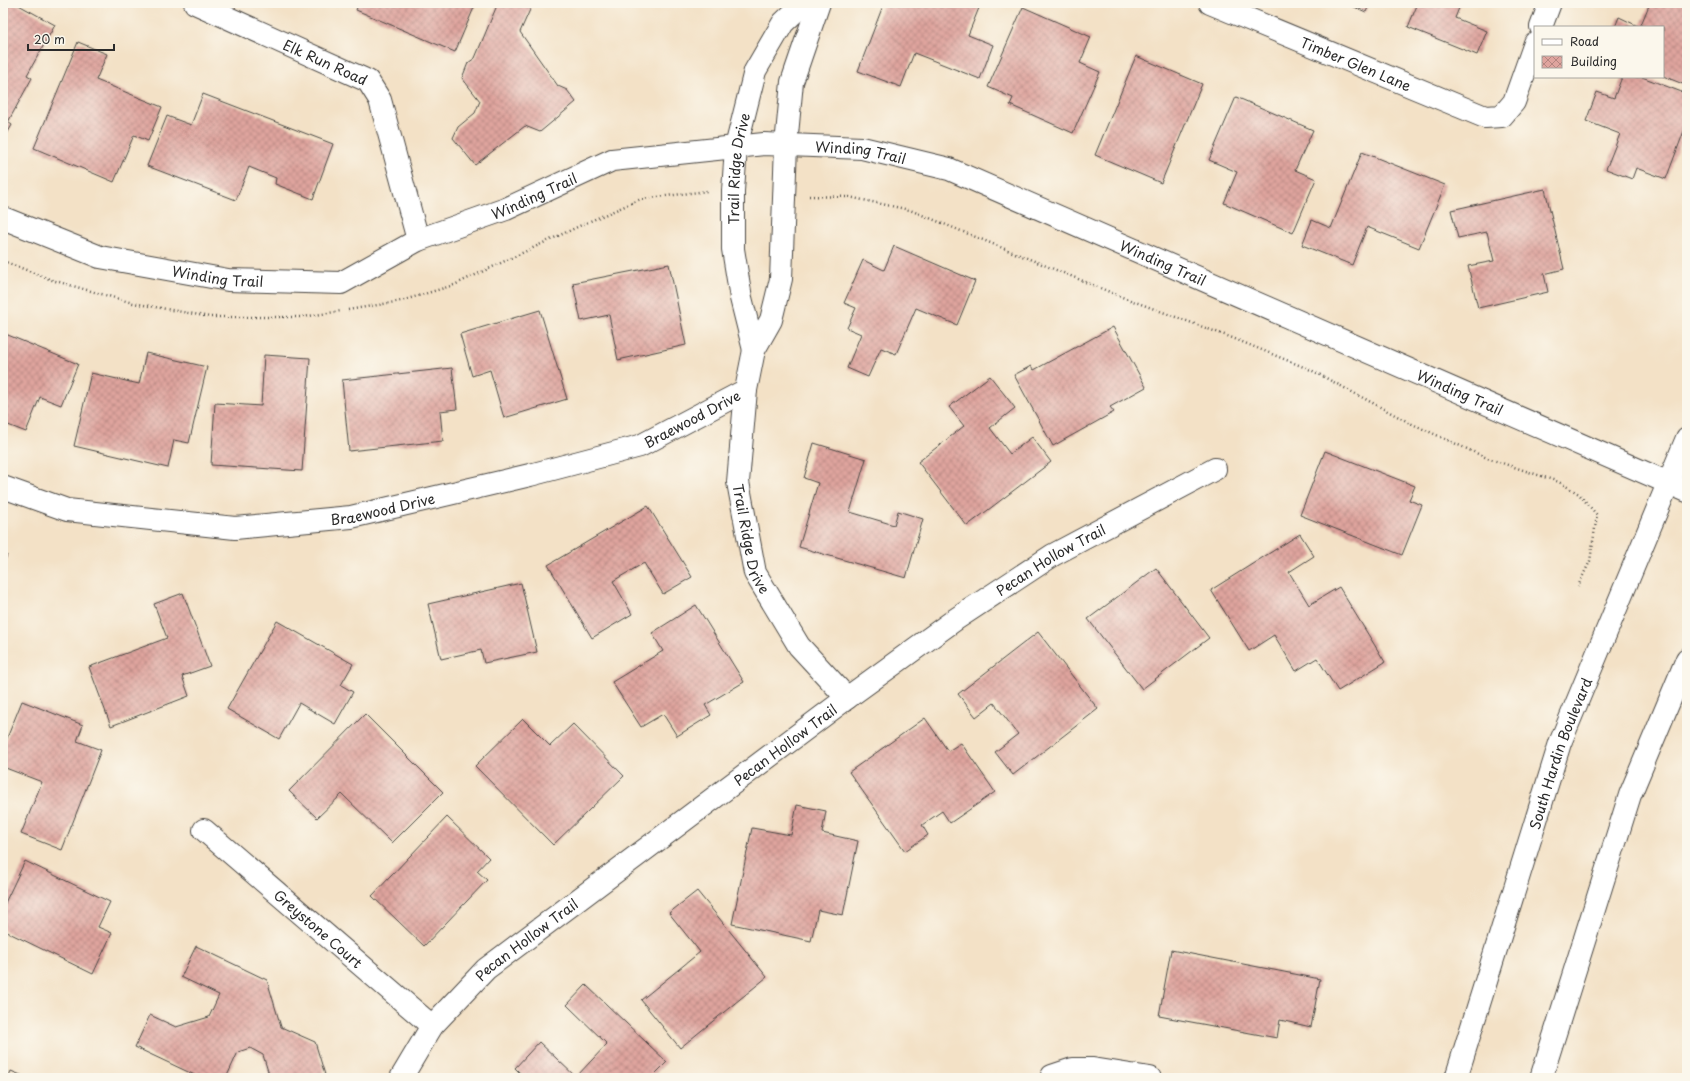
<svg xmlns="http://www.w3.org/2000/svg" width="1690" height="1081" font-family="'Playpen Sans',sans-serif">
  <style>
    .building { fill: url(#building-cross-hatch) }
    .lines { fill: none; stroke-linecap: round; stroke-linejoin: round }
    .minor-casing { stroke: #494642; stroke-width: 24 }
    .tertiary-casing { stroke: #494642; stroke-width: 24 }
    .secondary-casing { stroke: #494642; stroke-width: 24 }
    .path { stroke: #494642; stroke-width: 2.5; stroke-dasharray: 1 3; stroke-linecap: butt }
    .minor { stroke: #fff; stroke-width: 22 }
    .tertiary { stroke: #fff; stroke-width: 22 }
    .secondary { stroke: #fff; stroke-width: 22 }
    .labels { text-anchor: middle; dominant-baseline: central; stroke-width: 3; stroke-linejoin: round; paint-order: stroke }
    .street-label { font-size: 14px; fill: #2b2b2b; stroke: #fbf7ec }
  </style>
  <defs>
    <pattern id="building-cross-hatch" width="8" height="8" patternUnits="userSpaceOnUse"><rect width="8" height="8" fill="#dfa49e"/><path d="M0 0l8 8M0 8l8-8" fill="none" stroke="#b58681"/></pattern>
  </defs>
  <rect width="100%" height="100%" fill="#fbf7ec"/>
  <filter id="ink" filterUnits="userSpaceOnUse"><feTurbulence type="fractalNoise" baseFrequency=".025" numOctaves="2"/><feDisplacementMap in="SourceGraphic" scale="8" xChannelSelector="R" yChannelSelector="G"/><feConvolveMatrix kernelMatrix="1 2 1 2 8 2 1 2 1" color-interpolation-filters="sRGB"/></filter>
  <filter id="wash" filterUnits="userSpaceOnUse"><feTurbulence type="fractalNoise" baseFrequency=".012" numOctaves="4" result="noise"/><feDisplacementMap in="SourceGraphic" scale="16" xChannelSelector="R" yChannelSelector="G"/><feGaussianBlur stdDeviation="0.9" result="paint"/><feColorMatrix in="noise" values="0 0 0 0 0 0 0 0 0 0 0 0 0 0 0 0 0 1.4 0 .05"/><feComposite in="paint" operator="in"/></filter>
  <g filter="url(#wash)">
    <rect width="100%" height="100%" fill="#f3e1c6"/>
    <g id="blocks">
      <g class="building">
        <path d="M3 3H15L55 25 27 75 32 78 8 122 12 125 3 141Z"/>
        <path d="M359 3H476L455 52 356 10Z"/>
        <path d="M498 3H533L520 32 558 86 567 90 576 102 540 132 525 126 475 165 453 138 458 127 475 113 480 101 462 78 468 63 475 58Z"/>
        <path d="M884 3H981L968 35 993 45 980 79 914 53 901 87 858 71Z"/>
        <path d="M1345 3H1370L1366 12Z"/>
        <path d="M1418 3H1461L1455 18 1487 31 1477 55 1408 27Z"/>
        <path d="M1650 3H1687V75L1683 84 1663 76V27H1615L1619 17 1640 27Z"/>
        <path d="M1023 7 1091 37 1080 63 1100 72 1073 133 1010 105 1013 98 988 87Z"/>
        <path d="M78 42 107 54 96 80 162 107 148 141 134 135 114 182 34 148Z"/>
        <path d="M1136 56 1202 84 1161 183 1095 155Z"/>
        <path d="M1622 77H1642L1687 94V123L1666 179 1636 168 1632 179 1606 169 1620 134 1586 121 1597 92 1614 98Z"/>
        <path d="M203 94 333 144 313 199 275 184 276 178 249 167 236 200 147 166 167 116 191 125Z"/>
        <path d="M1236 97 1313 130 1295 170 1316 179 1293 233 1224 203 1237 172 1209 160Z"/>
        <path d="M1362 152 1445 185 1419 248 1367 227 1352 265 1302 245 1312 220 1331 228Z"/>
        <path d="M1545 189 1564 269 1544 274 1548 292 1478 308 1468 266 1494 261 1487 232 1458 238 1451 210Z"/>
        <path d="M894 246 975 281 957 325 916 308 896 354 881 348 868 377 847 368 861 334 847 328 856 308 844 303 863 260 884 270Z"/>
        <path d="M669 264 686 345 618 360 609 315 581 321 573 283Z"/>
        <path d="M540 310 567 399 504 418 490 370 472 376 460 334Z"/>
        <path d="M1113 327 1146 387 1110 407 1114 412 1053 446 1014 375 1031 366 1034 370Z"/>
        <path d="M3 333 78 364 61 405 40 397 26 432 3 423Z"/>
        <path d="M146 353 207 367 189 443 174 440 168 468 74 446 91 373 139 384Z"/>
        <path d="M264 355 310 358 302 471 211 465 215 403 261 406Z"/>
        <path d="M452 368 457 409 440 411 443 441 349 451 342 380Z"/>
        <path d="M990 376 1015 408 990 428 1010 454 1032 437 1051 462 967 526 918 462 964 426 949 407Z"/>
        <path d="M814 443 866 459 850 512 894 525 898 511 923 519 906 578 799 547 818 483 804 478Z"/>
        <path d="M1325 451 1415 486 1409 500 1422 505 1402 555 1300 515Z"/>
        <path d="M648 506 692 577 663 594 644 563 613 581 632 614 592 638 548 565Z"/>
        <path d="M1300 534 1314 556 1289 572 1309 605 1339 587 1385 662 1338 691 1317 658 1296 671 1274 635 1249 651 1211 590Z"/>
        <path d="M3 553 7 555 3 566Z"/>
        <path d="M1156 568 1209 638 1142 689 1088 619Z"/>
        <path d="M521 583 537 652 484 663 481 650 441 659 428 604Z"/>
        <path d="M183 593 210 666 182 676 189 696 111 726 89 667 167 638 154 604Z"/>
        <path d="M696 605 744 682 705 705 711 715 677 736 663 714 641 727 612 682 663 651 652 633Z"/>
        <path d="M277 621 353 664 341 685 353 692 335 724 299 703 279 739 227 709Z"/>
        <path d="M1038 632 1098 709 1013 775 995 752 1018 734 994 703 976 717 958 694Z"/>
        <path d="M22 701 83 725 77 741 101 750 62 850 21 834 42 782 3 767V748Z"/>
        <path d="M365 714 443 792 392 843 342 794 317 818 289 791Z"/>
        <path d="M925 718 948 751 961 743 995 792 950 823 942 811 922 825 928 835 905 851 849 772Z"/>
        <path d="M523 719 550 746 573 724 624 776 553 845 475 766Z"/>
        <path d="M797 805 826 811 822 833 858 841 843 915 818 910 811 941 732 924 752 828 791 835Z"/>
        <path d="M447 817 489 858 477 871 487 880 424 946 372 896Z"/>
        <path d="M25 861 110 902 98 927 112 933 93 974 3 930V907Z"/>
        <path d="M697 891 767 977 680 1048 641 1000 700 952 669 913Z"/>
        <path d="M196 946 267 980 281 1027 315 1042 326 1078H270L263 1055 250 1048 238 1052 227 1076 221 1078H201L135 1047 150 1015 176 1027 209 1017 219 995 181 977Z"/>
        <path d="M1171 950 1320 979 1311 1027 1280 1020 1277 1038 1159 1016Z"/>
        <path d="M586 985 667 1062 651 1078H525L515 1068 539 1042 576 1077 607 1044 567 1005Z"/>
        <path d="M11 1071 28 1078H8Z"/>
      </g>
    </g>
  </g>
  <g filter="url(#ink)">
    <use href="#blocks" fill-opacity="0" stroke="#494642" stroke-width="1"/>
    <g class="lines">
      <g class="minor-casing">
        <g id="minor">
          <path id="s1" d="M195 3 368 81 380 100 418 240"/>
          <path id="s2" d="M819 3 792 82 786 145 781 279 771 320 754 350 746 390 738 482 755 573 799 646 847 698"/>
          <path id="s3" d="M1210 3 1485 117 1502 116 1514 102 1535 43"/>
          <path d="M1541 27 1550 3"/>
          <path id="s4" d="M754 350 741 298 733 249V191L736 147 755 71 783 23 804 3"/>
          <path id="s5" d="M3 487 67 510 235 528 351 517 530 475 640 446 746 390"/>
          <path id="s6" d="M204 830 432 1026"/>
          <path id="s7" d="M401 1078 432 1026 486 969 847 698 956 619 1053 555 1215 469"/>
          <path d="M1051 1078 1052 1076 1073 1069H1093L1150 1078"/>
        </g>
      </g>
      <g class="tertiary-casing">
        <g id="tertiary">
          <path id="s8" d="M3 218 100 257 228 280 341 283 418 240 506 209 612 160 764 144 862 148 949 169 1687 491"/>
        </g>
      </g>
      <g class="secondary-casing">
        <g id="secondary">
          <path id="s9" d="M1456 1078 1560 743 1687 438"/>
          <path d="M1541 1078 1630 795 1687 659"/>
        </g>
      </g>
      <g class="path">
        <path d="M809 196 849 197 910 210 1122 297 1230 337 1311 370 1410 423 1487 458 1559 482 1579 494 1597 515 1590 561 1578 586"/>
        <path d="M3 261 52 280 133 303 210 317H303L341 311"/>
        <path d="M348 310 401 301 454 285 588 222 641 199 707 191"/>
      </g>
      <use href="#minor" class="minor"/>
      <use href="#tertiary" class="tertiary"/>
      <use href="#secondary" class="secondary"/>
    </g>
  </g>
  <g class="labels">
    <g class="street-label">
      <text stroke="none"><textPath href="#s1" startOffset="143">Elk Run Road</textPath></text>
      <text stroke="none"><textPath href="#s3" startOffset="158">Timber Glen Lane</textPath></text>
      <text stroke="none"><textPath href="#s8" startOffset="896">Winding Trail</textPath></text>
      <text stroke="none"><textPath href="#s4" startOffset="184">Trail Ridge Drive</textPath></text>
      <text stroke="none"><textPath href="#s8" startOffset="560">Winding Trail</textPath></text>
      <text stroke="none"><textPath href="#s8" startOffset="1220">Winding Trail</textPath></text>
      <text stroke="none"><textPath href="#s8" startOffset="224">Winding Trail</textPath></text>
      <text stroke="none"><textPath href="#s8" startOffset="1544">Winding Trail</textPath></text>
      <text stroke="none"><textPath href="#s5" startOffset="710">Braewood Drive</textPath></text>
      <text stroke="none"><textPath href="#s5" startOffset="386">Braewood Drive</textPath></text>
      <text stroke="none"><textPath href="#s2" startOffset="549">Trail Ridge Drive</textPath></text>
      <text stroke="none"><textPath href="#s7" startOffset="837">Pecan Hollow Trail</textPath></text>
      <text stroke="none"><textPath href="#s7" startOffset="513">Pecan Hollow Trail</textPath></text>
      <text stroke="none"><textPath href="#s9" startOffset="341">South Hardin Boulevard</textPath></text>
      <text stroke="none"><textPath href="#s6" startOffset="151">Greystone Court</textPath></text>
      <text stroke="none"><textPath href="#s7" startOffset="189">Pecan Hollow Trail</textPath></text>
    </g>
  </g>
  <rect width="1690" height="1081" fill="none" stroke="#fbf7ec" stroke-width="16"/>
  <rect x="1534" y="26" width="130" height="52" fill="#fbf7ec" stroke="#a8a59f"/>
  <rect x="1542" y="39" width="20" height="6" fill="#ffffff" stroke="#a8a59f"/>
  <text x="1570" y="46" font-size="12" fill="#2b2b2b">Road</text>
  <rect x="1542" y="56" width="20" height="12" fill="url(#building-cross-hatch)" stroke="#a8a59f"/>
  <text x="1570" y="66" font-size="12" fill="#2b2b2b">Building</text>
  <path d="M28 44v6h86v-6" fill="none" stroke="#2b2b2b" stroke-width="2"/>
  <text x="34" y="44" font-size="12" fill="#2b2b2b" stroke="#fbf7ec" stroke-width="3" paint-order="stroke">20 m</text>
</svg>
